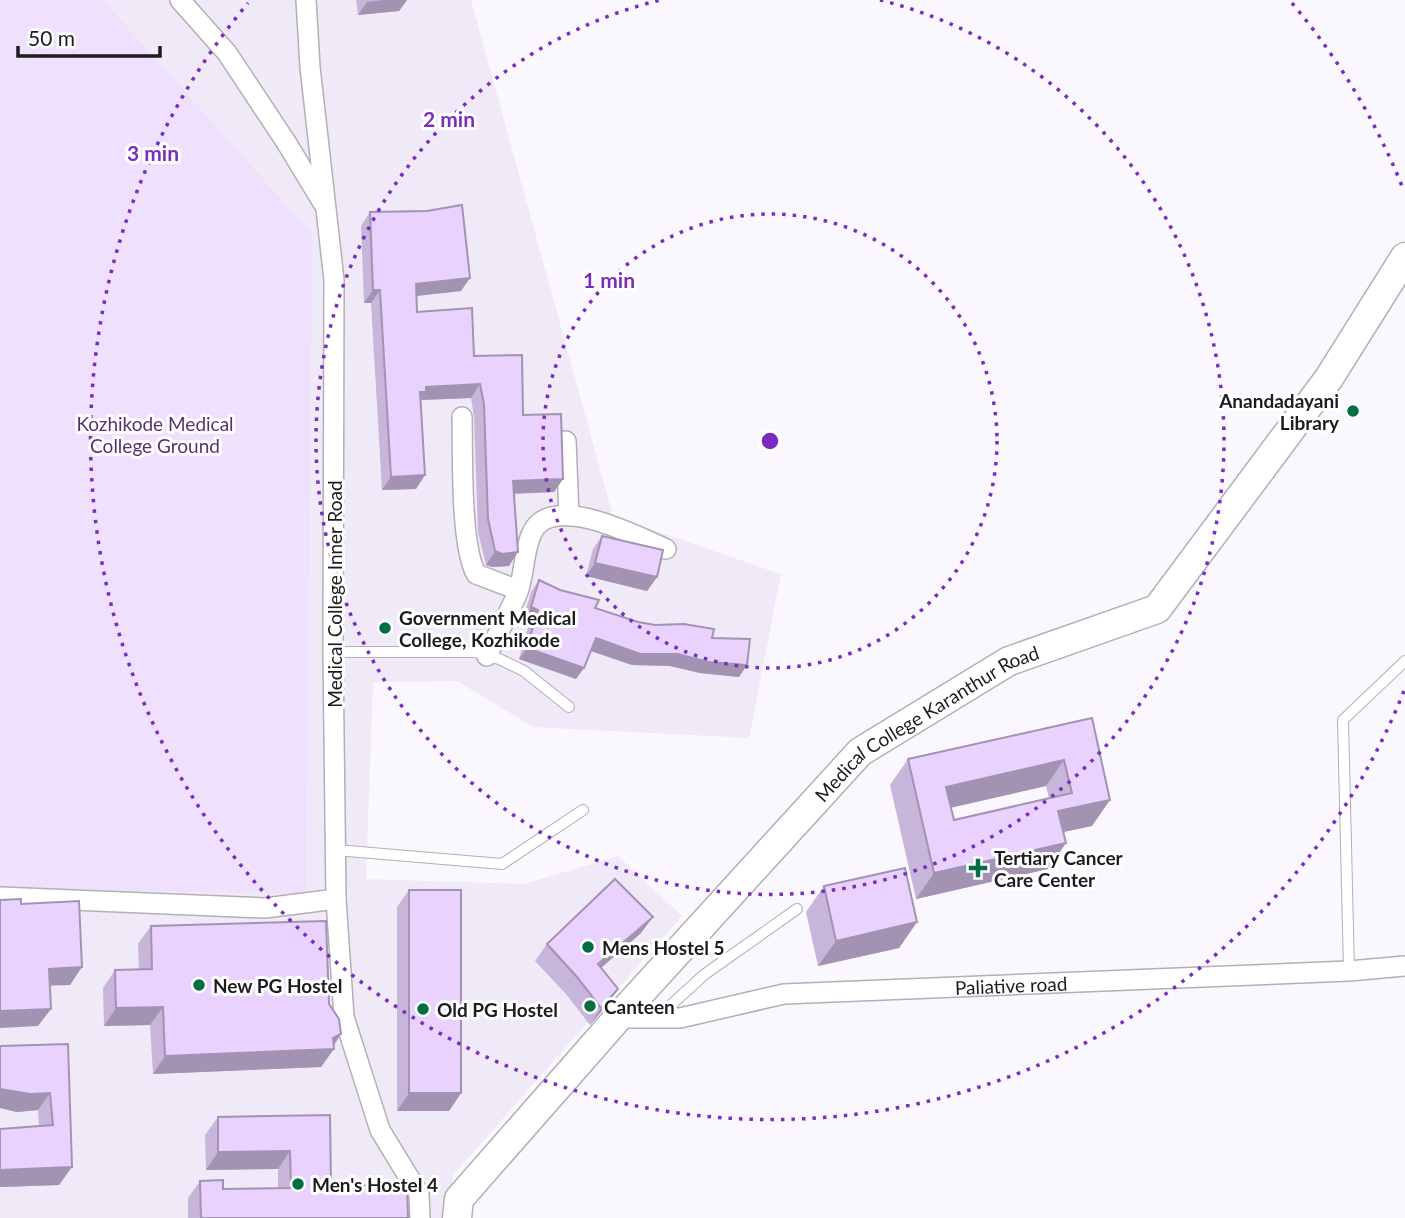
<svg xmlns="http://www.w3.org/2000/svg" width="1405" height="1218" font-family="Lato,sans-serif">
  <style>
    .built { fill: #f0e9f7 }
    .green { fill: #efe0fd }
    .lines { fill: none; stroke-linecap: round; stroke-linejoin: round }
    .service-casing { stroke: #b3afb6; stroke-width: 12 }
    .minor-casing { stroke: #b3afb6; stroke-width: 22 }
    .secondary-casing { stroke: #b3afb6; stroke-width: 31 }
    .service { stroke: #fff; stroke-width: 10 }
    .minor { stroke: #fff; stroke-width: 19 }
    .secondary { stroke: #fff; stroke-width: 28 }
    .wall { fill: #c8b5da; fill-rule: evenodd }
    .shaded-wall { fill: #a393b2 }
    .building { fill: #e9d2fe; stroke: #a393b2; stroke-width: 2; fill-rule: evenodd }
    .ring { fill: none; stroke: #7b2cbf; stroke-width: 3.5; stroke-dasharray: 3.5 7 }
    .poi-dot { fill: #036d45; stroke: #fff; stroke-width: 2.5 }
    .labels { text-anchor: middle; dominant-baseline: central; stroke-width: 6; stroke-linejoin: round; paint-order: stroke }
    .poi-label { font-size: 19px; font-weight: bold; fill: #1d1b1e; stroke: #fff; text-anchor: start }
    .park-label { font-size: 19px; fill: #573271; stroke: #fff }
    .street-label { font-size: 19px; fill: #1d1b1e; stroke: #fff }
    .centre { fill: #7b2cbf; stroke: #fff; stroke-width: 3.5 }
    .ring-label { font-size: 21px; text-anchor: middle; font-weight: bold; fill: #7b2cbf; stroke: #fff; stroke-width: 6; stroke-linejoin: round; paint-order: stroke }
  </style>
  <rect width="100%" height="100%" fill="#fbf7fe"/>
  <path class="built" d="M0 0H471L613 516 781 574 749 738 533 727 457 681 373 682 366 879 524 884 618 856 682 916 453 1175 452 1218H0Z"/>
  <path class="green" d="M0 0H103L312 234 306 894 0 888Z"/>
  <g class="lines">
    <g class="service-casing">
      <g id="service">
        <path d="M333 652H475L499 659 524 671 569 707"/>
        <path d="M336 850 502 864 583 810"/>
        <path d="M1349 971 1343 720 1405 661"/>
        <path d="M660 1015 705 974 797 909"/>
      </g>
    </g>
    <g class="minor-casing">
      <g id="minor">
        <path d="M180 0 227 53 286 142 323 203"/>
        <path d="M462 417C463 455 460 543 476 574L518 590"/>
        <path d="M566 441 569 516"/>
        <path d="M487 656C497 635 509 613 518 592 525 573 523 551 532 533 551 491 637 536 666 549"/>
        <path d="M0 897 265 908 336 899 333 652 334 280 310 67 306 0"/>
        <path d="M336 899 344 1017 380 1130 419 1194 420 1218"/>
        <path id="s1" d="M618 1018H680L784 994 1349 971 1405 966"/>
      </g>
    </g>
    <g class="secondary-casing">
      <g id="secondary">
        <path id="s2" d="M457 1218 459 1199 623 1012 860 752 1009 661 1157 609 1329 378 1405 257"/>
      </g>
    </g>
    <use href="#service" class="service"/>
    <use href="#minor" class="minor"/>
    <use href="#secondary" class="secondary"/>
  </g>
  <g class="wall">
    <path d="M356 0H407L399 11 358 15Z"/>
    <path d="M370 212 461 291 416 296 417 312 474 356 523 415 563 479 554 492 514 494 509 566 492 567 486 565 478 532 474 417 471 398 421 400 425 475 416 489 382 490 371 303H364L361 226Z"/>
    <path d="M602 536 657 577 647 591 586 576 593 549Z"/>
    <path d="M539 580 595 608 638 622 712 638 739 677 700 673 670 666 632 665 591 651 584 668 576 679 519 659 530 621 523 619 531 592Z"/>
    <path d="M1092 718V826L1063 832 1066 843 1048 869 916 899 890 785 908 759ZM1046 786 1049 798 954 820 951 807Z"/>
    <path d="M824 886 917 922 899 948 818 966 806 912Z"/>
    <path d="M409 890 461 1093 449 1111H397V907Z"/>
    <path d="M151 926 329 1004 333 1046 321 1067 153 1074 150 1025 104 1026 103 988 115 970 139 969 138 944Z"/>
    <path d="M641 933 601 968 606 1006 590 1025 566 994 535 961 547 944Z"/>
    <path d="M68 1044 59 1185 0 1187V1129L39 1126 38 1110 17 1112 0 1108V1046Z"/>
    <path d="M330 1115 331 1186 408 1218H188V1198L200 1181 223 1189 278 1188V1169L206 1170 205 1135 218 1117Z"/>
  </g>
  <g class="shaded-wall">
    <path d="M384 0H407L399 11 358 15 367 2Z"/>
    <path d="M470 278 461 291 407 297 416 284Z"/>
    <path d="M373 290H380L371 303H364Z"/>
    <path d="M480 384 471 398 420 400V392L426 387Z"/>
    <path d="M425 475 416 489 382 490 391 477Z"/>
    <path d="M563 479 554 492 503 494 513 481Z"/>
    <path d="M495 551 518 552 509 566 492 567 486 565Z"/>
    <path d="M595 563 657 577 647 591 586 576Z"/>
    <path d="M531 607 538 610 530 621 523 619Z"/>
    <path d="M596 638 678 654 747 665 739 677 700 673 670 666 632 665 588 650Z"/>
    <path d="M527 648 584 668 576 679 519 659Z"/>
    <path d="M1064 760 1046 786 928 813 946 787Z"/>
    <path d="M1110 800 1092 826 1040 837 1058 811Z"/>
    <path d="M1066 843 1048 869 916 899 934 873Z"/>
    <path d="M653 917 641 933 586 981 598 964Z"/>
    <path d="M917 922 899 948 818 966 836 941Z"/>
    <path d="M82 967 70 985 37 986 49 969Z"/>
    <path d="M618 989 606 1006 590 1025 601 1008Z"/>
    <path d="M163 1007 150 1025 104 1026 116 1008Z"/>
    <path d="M51 1009 38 1026 0 1028V1011Z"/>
    <path d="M341 1034 331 1050 334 1049 321 1067 153 1074 165 1056 333 1038Z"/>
    <path d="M0 1089 50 1093 38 1110 17 1112 0 1108Z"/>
    <path d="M409 1093H461L449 1111H397Z"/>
    <path d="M290 1151 278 1169 206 1170 218 1152Z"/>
    <path d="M72 1167 59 1185 0 1187V1170Z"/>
  </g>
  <g class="building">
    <path d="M462 205 470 278 416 284 417 312 472 308 474 356 522 355 523 415 561 414 563 479 513 481 518 552 502 554 495 551 488 519 484 404 480 384 426 387V392H420L425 475 391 477 380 290H373L370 212 427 211Z"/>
    <path d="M602 536 663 550 657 577 595 563Z"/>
    <path d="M539 580 560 590 599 600 595 608 638 622 655 625 684 624 714 629 712 638 750 639 747 665 708 662 678 654H640L596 638 584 668 527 648 538 610 531 607Z"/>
    <path d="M1092 718 1110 800 1058 811 1066 843 934 873 908 759ZM1064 760 1072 793 954 820 946 787Z"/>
    <path d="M905 868 917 922 836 941 824 886Z"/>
    <path d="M615 879 653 917 598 964 618 989 601 1008 577 977 547 944Z"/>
    <rect x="409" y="890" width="52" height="203"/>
    <path d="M21 899V904L79 901 82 967 49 969 51 1009 0 1011V900Z"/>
    <path d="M326 921 329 1004 339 1019 341 1034 333 1038 334 1049 165 1056 163 1007 116 1008 115 970 152 969 151 926Z"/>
    <path d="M68 1044 72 1167 0 1170V1129L53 1125 50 1093 30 1094 0 1089V1046Z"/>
    <path d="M330 1115 331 1186 407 1184 408 1218H201L200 1181 223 1180V1189L291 1188 290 1151 218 1152V1117Z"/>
  </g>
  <g class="ring">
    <circle cx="770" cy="441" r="227"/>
    <path d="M880 0A454 454 0 1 1 660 0"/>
    <path d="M1404 691A681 681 0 1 1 248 3M1292 3A681 681 0 0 1 1404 191"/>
  </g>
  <g class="poi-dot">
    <circle cx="1353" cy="411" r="7"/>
    <circle cx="385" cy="628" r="7"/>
    <path d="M974.5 857.5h7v7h7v7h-7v7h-7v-7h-7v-7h7z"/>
    <circle cx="588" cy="947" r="7"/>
    <circle cx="199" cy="985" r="7"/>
    <circle cx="590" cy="1006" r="7"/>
    <circle cx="423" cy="1009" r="7"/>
    <circle cx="298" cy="1184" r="7"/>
  </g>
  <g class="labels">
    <g class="poi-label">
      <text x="1339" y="400" text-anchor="end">Anandadayani<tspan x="1339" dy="22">Library</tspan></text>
      <text x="399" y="617">Government Medical<tspan x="399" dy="22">College, Kozhikode</tspan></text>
      <text x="994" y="857">Tertiary Cancer<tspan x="994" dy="22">Care Center</tspan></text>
      <text x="602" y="947">Mens Hostel 5</text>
      <text x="213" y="985">New PG Hostel</text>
      <text x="604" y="1006">Canteen</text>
      <text x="437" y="1009">Old PG Hostel</text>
      <text x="312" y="1184">Men's Hostel 4</text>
    </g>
    <g class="park-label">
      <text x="155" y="423">Kozhikode Medical<tspan x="155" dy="22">College Ground</tspan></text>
    </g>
    <g class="street-label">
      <text transform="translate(334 594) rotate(-90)">Medical College Inner Road</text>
      <text stroke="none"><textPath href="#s2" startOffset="691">Medical College Karanthur Road</textPath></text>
      <text stroke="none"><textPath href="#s1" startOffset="396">Paliative road</textPath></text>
    </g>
  </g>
  <circle cx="770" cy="441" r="10" class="centre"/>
  <g class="ring-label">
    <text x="449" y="127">2 min</text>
    <text x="153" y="161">3 min</text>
    <text x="609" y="288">1 min</text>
  </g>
  <path d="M18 46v10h142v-10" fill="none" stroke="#1d1b1e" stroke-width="3.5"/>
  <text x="28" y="46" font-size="21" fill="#1d1b1e" stroke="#ffffff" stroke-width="5" paint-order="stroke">50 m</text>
</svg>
